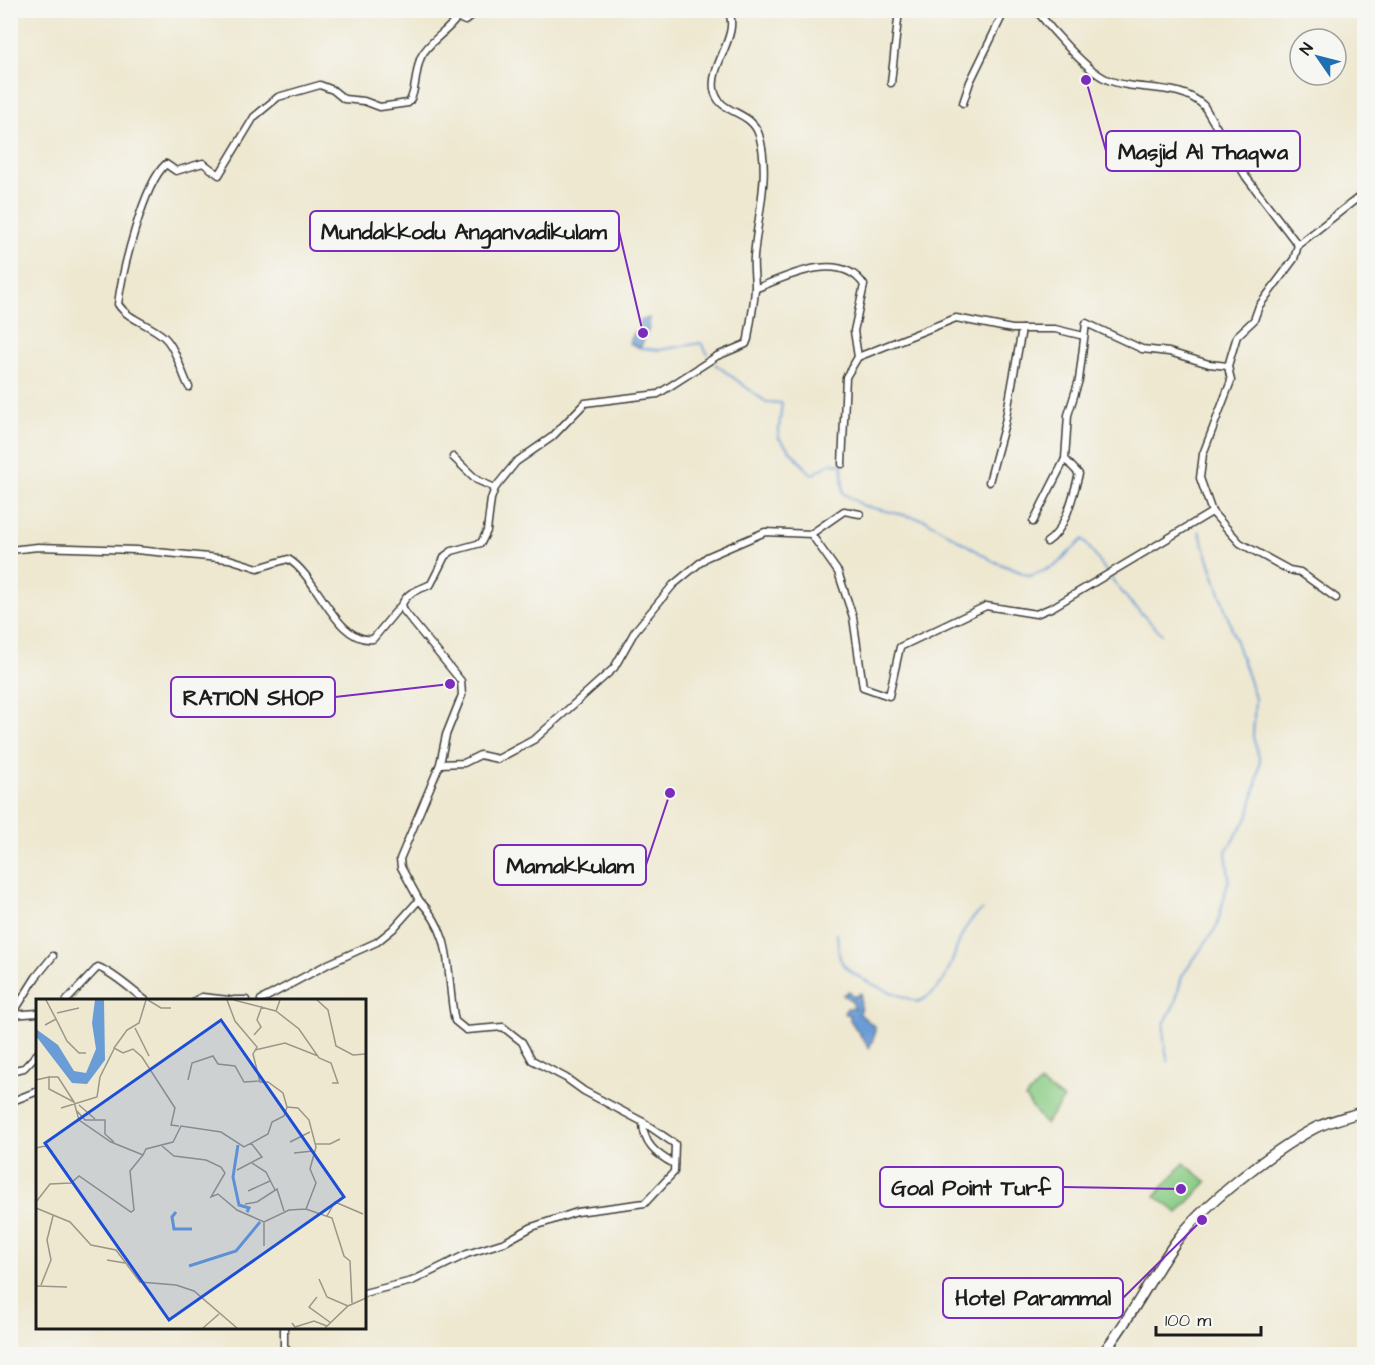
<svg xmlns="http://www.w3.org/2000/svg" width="1375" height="1365" font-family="'Architects Daughter',sans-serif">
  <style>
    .green { fill: #89cc85; stroke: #527450; stroke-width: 1.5 }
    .water { fill: #6a9cd5; stroke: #435c78; stroke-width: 1.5 }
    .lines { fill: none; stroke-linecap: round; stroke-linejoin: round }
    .stream { stroke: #6a9cd5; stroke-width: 2 }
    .minor-casing { stroke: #3c3b37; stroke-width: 9 }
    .secondary-casing { stroke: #3c3b37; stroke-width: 12 }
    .minor { stroke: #fff; stroke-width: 6 }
    .secondary { stroke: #fff; stroke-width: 9 }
    .inset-river { fill: none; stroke: #6a9cd5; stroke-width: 3 }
    .inset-road { fill: none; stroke: #9a9688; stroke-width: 1.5 }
    .view { fill: #1d4ed8; fill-opacity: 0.15; stroke: #1d4ed8; stroke-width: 3 }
    .inset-edge { fill: none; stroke: #1c1c1c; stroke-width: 3 }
    .leader { fill: none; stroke: #7b2cbf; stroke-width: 2 }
    .callout-dot { fill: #7b2cbf; stroke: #f6f6f2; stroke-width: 2 }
    .callout { fill: #f6f6f2; stroke: #7b2cbf; stroke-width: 2 }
    .callout-label { font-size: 22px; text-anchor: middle; font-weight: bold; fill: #1c1c1c }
  </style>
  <rect width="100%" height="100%" fill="#f6f6f2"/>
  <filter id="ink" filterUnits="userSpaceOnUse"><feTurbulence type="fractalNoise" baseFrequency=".0167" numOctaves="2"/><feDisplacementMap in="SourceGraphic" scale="12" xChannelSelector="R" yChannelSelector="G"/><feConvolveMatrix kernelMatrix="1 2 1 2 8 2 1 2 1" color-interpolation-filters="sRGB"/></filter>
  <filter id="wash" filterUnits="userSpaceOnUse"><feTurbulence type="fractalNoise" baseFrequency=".008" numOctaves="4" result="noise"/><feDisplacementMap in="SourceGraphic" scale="24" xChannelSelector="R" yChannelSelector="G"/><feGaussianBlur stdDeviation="1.35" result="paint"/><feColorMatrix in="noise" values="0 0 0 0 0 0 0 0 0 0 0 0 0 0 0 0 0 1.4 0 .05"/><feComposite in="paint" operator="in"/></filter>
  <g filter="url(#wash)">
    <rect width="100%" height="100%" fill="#eee8d0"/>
    <g class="green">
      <path d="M1040 1083 1064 1099 1045 1124 1025 1098Z"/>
      <path d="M1184 1163 1207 1182 1178 1213 1155 1196Z"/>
    </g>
    <g class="water">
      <path d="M649 318V328L640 348 629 343 635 331 639 334 640 321Z"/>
      <path d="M849 991 855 997 861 993 860 1014 875 1027 874 1037 869 1048 850 1020V1015L844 1013 847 1008H854L852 1001 843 995Z"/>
    </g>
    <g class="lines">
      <g class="stream">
        <path d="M640 348 659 350 701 343 708 354"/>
        <path d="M715 364 766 402 782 403 778 437 812 475 831 463 842 464 843 493 864 506 926 520 993 561 1030 576 1055 566 1083 539 1106 571"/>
        <path d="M1111 578 1130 602 1162 634"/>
        <path d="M837 934C838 942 838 951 840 958 846 978 899 995 918 1002 963 981 945 938 982 910"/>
        <path d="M1168 1062 1164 1041V1024L1175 1003 1182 976 1217 926 1229 878 1226 851 1248 817 1256 785 1260 761 1253 737 1255 698 1199 531"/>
      </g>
    </g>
  </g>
  <g filter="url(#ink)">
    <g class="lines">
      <g class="minor-casing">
        <g id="minor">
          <path d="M442 10 465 21 479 10"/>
          <path d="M1036 10C1050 28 1086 70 1106 79 1137 93 1178 81 1204 106L1246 177 1298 245"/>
          <path d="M1364 67V71"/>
          <path d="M891 83 899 10"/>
          <path d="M963 103 970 82 1005 10"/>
          <path d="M755 289C785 277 840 249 864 285L854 331 858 357"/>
          <path d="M189 387C181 372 176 348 164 337 150 324 128 320 118 304 122 273 143 184 166 164L176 171 203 163 219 175 254 117 278 97 320 85 333 90 344 99 364 101 380 107 408 103C416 96 415 70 421 57 429 41 446 33 457 18"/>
          <path d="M453 457 477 480 495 488"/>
          <path d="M842 464 846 377 858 357 956 318 1012 329H1055L1084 336"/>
          <path d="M989 482 1005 423 1022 329"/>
          <path d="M1212 512 1240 543 1289 570 1300 572 1336 598"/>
          <path d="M1033 522 1065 459"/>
          <path d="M811 534 844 511 860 514"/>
          <path d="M1047 542C1066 530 1073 495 1079 474L1065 459 1068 415 1079 380 1086 323 1142 349 1169 352 1209 364 1228 366"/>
          <path d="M10 550 38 547 136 550 229 559 258 568 288 559C318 576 336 644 373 639L402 604"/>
          <path d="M440 764 464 763 480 755 498 759 535 739 614 668 635 631 673 585 707 557 765 532 811 534 838 572 853 617 863 687 889 696 900 647 986 606 1036 614 1053 607 1212 512 1200 478 1203 454 1231 381 1228 366 1237 336 1254 320 1259 306 1294 259 1298 245 1364 193"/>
          <path d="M67 1000 98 967C115 974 130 989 145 1000"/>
          <path d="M196 1000 202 997 229 1000"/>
          <path d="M234 1000H246"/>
          <path d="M261 1000 328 964 377 942 393 929 419 900 401 867 400 859 440 764 446 735 462 695 461 681 404 611 402 604C409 590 418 591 431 584L445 556 452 551 481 543 487 531 491 499 495 488 516 462 552 437 585 403 658 394 717 356 746 344 748 339C750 323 754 306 755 289 755 278 753 268 754 257 757 217 771 174 759 135 751 109 718 115 714 89 710 64 741 34 728 10"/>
          <path d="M11 1015 38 1013"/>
          <path d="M12 1015 36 977 53 956"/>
          <path d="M10 1071 24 1068 38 1053"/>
          <path d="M10 1102 38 1091"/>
          <path d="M643 1122C643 1144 656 1154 674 1164"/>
          <path d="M364 1293 412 1281 467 1254 505 1242 532 1227 577 1212 645 1203 674 1172 675 1144 643 1122 584 1091 566 1078 532 1060 522 1042 503 1027 466 1030 455 1021C445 974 456 938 419 900"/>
          <path d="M284 1328V1346L290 1354"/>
        </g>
      </g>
      <g class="secondary-casing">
        <path id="secondary" d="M1102 1354C1130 1320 1149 1280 1175 1243 1202 1205 1271 1152 1313 1129 1328 1121 1348 1117 1364 1111"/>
      </g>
      <use href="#minor" class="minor"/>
      <use href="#secondary" class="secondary"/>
    </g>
  </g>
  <g transform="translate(36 999)">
    <rect width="330" height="330" fill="#eee8d0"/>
    <path d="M59 1H68L69 61 51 85 36 84 0 37V30L22 46 38 72 50 74 60 50 56 24Z" fill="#6a9cd5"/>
    <path class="inset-river" d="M202 146 197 178 203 206 213 209 211 213M140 213 136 218 138 230H156M153 267 200 252 224 223"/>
    <path class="inset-road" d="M10 1 20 20M110 1 103 24 91 31 78 49 87 54 97 50 106 58 139 109 135 126 143 127M112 1 125 9H135M191 1 199 22 221 48 217 55 224 83H232L247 94 251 108 262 109 273 121 280 148 274 170 280 184 270 210M198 1 240 12 244 1M281 1 292 11 300 47 317 56 330 55M240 12 263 30 283 59 295 64 302 84H296M21 14 43 9M9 26 20 20 31 42 43 54H50M99 29 113 57M218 36 225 28 221 21 226 7M219 51 249 44 282 57M13 78H22L38 103M0 81 13 78V90L38 103 43 121 75 143 107 156 110 150 137 143 145 127 185 133 208 148 232 135 236 123 248 117 251 108M152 81 156 64 177 57 182 65 199 67 208 83 223 82M43 106 59 120M25 109 61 98 64 78 78 50M41 112 49 121H69V135L78 143M254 143 274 133M279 145H294L304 140M126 147 138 157 170 161 185 168 189 174 175 198 182 195 201 211 228 223 253 211 270 210 296 219 308 257 314 262 316 304M0 149 9 147 17 153M258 154 277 152M216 164 230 173 239 191M201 171 226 158 215 144M212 192 234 182M0 203 14 185 35 184 43 177 95 213 98 211 94 172 107 156M209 205 221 203 241 190 248 212M0 209 34 223 55 246 80 251 104 283 140 286 158 292 201 329M291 217 299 203 327 215M228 223V247M71 261 89 264M283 280 291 298 312 307M5 286 15 261 11 241 17 217M0 287 31 288M281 298 273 308 295 324M256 324 259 328 278 322 291 327M167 329 183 315M289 329 312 307 330 299"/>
    <path class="view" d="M185 21 308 198 133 321 9 144Z"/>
    <rect width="330" height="330" class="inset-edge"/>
  </g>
  <path class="leader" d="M1086 80L1106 151M643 333L619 231M450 684L335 697M670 793L646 865M1181 1189L1063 1187M1202 1220L1123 1298"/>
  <g class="callout-dot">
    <circle cx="1086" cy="80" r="6"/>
    <circle cx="643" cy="333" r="6"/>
    <circle cx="450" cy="684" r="6"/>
    <circle cx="670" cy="793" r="6"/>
    <circle cx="1181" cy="1189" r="6"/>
    <circle cx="1202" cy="1220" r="6"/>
  </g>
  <g class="callout">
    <rect x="1106" y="131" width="194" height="40" rx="6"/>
    <rect x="310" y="211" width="309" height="40" rx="6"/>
    <rect x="171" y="677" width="164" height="40" rx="6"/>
    <rect x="494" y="845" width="152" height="40" rx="6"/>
    <rect x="880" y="1167" width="183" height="40" rx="6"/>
    <rect x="943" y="1278" width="180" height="40" rx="6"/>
  </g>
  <g class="callout-label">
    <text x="1203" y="159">Masjid Al Thaqwa</text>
    <text x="464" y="239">Mundakkodu Anganvadikulam</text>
    <text x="253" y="705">RATION SHOP</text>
    <text x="570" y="873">Mamakkulam</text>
    <text x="971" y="1195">Goal Point Turf</text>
    <text x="1033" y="1305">Hotel Parammal</text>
  </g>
  <rect width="1375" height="1365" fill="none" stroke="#f6f6f2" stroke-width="36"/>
  <g transform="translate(1318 57) rotate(305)"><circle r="28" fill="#f6f6f2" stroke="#9f9f9c" stroke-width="1.5"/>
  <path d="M0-4.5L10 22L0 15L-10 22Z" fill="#1f6fb2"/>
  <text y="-9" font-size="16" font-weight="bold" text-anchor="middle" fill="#1c1c1c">N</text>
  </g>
  <path d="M1156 1326v9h105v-9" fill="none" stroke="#1c1c1c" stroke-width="3"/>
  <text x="1165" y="1326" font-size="18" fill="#1c1c1c" stroke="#f6f6f2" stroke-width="4.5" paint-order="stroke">100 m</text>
</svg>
